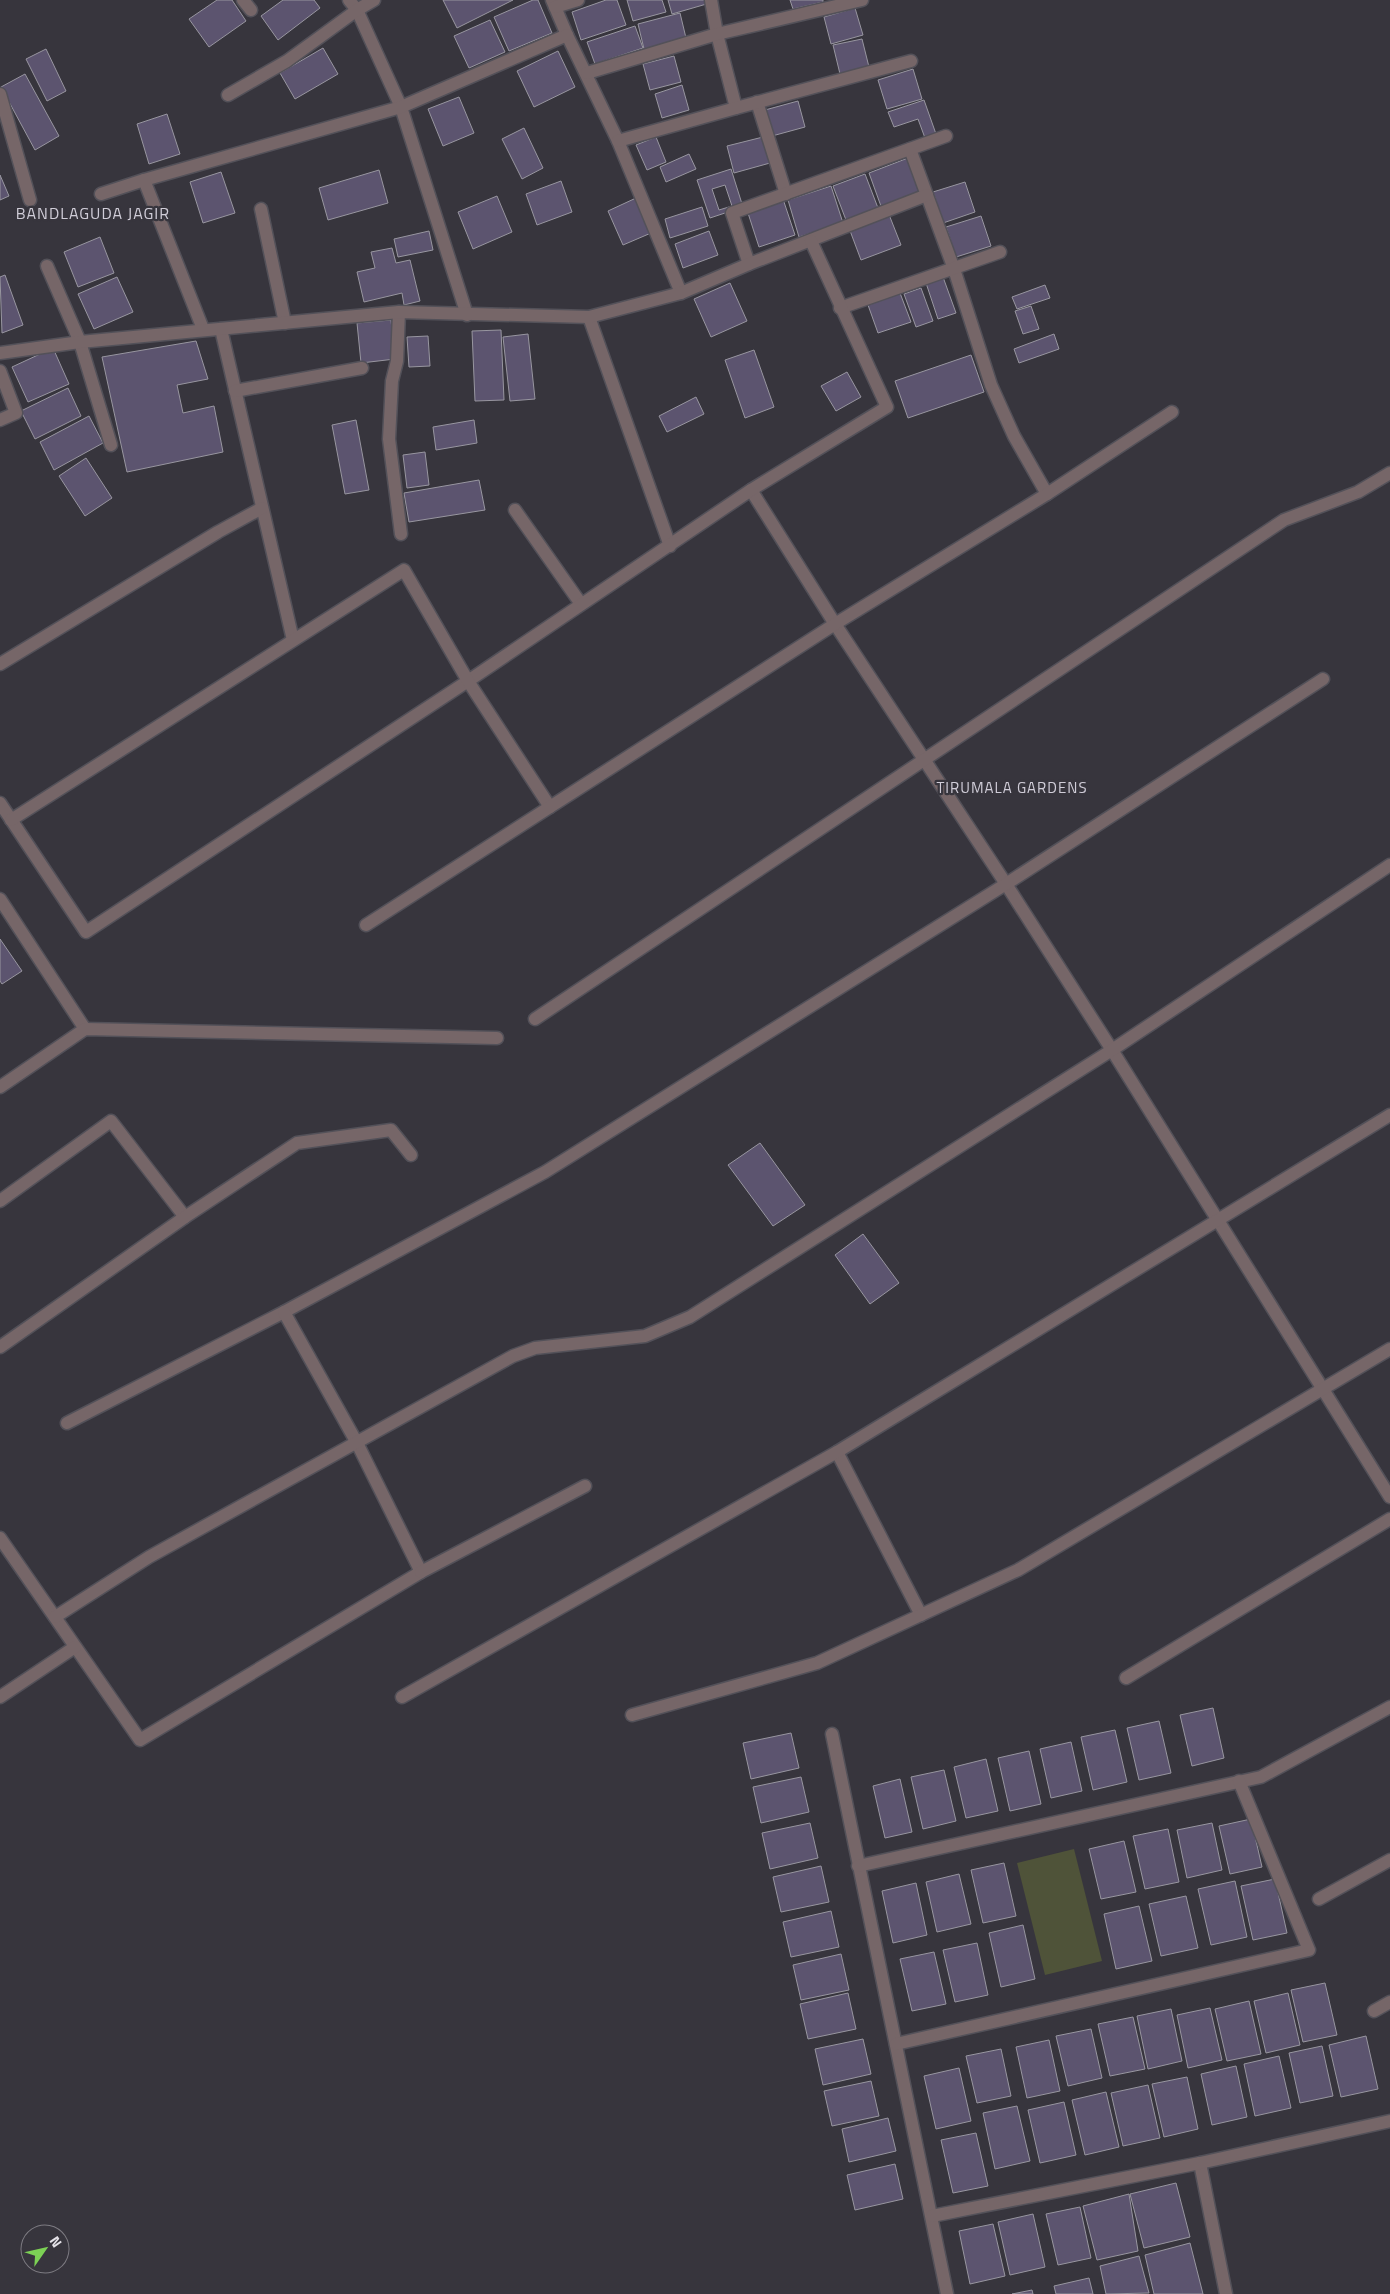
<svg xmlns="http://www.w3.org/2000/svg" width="1390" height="2294" font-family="'Titillium Web',sans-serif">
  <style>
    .green { fill: #4f5339 }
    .building { fill: #5c546f; stroke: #9896a0; fill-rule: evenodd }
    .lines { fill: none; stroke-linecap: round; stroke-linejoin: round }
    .minor-casing { stroke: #535159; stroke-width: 15 }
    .minor { stroke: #766668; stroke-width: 12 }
    .labels { text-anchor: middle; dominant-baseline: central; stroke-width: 4.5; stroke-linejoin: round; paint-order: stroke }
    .neighbourhood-label { font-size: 15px; letter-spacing: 1px; fill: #d0cdd8; stroke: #37353d }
    .quarter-label { font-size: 16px; letter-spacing: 1px; fill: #d0cdd8; stroke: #37353d }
  </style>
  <rect width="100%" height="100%" fill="#37353d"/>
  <path class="green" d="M1074 1849 1102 1961 1045 1975 1017 1863Z"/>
  <g class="building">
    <path d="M217 0H232L246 21 209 47 189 19Z"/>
    <path d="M283 0H314L320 8 278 40 261 16Z"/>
    <path d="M443 0H513L457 28Z"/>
    <path d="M533 0H538L552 33 509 51 494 17Z"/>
    <path d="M606 0H617L626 25 581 40 572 12Z"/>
    <path d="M627 0H662L666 12 633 21Z"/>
    <path d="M668 0H709L710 3 672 14Z"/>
    <path d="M790 0H823V2L793 9Z"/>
    <path d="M855 8 863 35 831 44 824 17Z"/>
    <path d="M680 13 686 38 644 49 638 24Z"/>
    <path d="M490 20 505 52 469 68 454 36Z"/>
    <path d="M635 26 643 48 595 64 587 42Z"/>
    <path d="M862 39 869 67 840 74 833 45Z"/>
    <path d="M323 48 338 74 295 99 280 73Z"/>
    <path d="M46 49 66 91 47 101 26 59Z"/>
    <path d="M558 51 575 87 534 107 517 71Z"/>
    <path d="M674 56 681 82 650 90 643 64Z"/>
    <path d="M913 69 922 99 887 109 878 80Z"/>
    <path d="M25 74 59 136 35 150 1 87Z"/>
    <path d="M682 85 689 110 662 118 655 94Z"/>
    <path d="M459 97 474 133 443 146 428 109Z"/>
    <path d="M924 100 936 134 925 138 918 119 894 127 888 112Z"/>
    <path d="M798 101 805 127 772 136 765 110Z"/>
    <path d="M167 114 180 154 149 164 137 124Z"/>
    <path d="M524 128 543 168 522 179 502 139Z"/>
    <path d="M656 137 666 162 647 170 636 145Z"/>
    <path d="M763 137 770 163 734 173 727 146Z"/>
    <path d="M689 154 696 169 666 182 660 167Z"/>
    <path d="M908 158 921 195 882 209 869 173Z"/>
    <path d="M731 169 743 207 710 218 697 180ZM725 185 732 206 719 210 712 189Z"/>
    <path d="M379 170 388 203 328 220 319 188Z"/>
    <path d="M221 172 235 213 203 223 190 182Z"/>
    <path d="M865 174 878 208 846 220 833 186Z"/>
    <path d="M0 175 9 196 0 200Z"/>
    <path d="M561 181 572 212 537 225 526 194Z"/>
    <path d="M965 182 975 212 943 223 933 192Z"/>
    <path d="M831 186 843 223 799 237 788 200Z"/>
    <path d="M497 196 512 232 473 249 458 212Z"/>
    <path d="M636 198 651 233 623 245 608 211Z"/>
    <path d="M783 199 795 235 759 247 747 210Z"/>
    <path d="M702 207 708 226 670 238 665 219Z"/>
    <path d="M888 212 901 245 861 260 849 228Z"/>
    <path d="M981 216 991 246 956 257 946 227Z"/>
    <path d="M429 231 433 250 398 257 394 239Z"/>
    <path d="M709 231 718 255 683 268 675 244Z"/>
    <path d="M100 237 114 273 78 287 64 252Z"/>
    <path d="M392 248 396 263 410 260 420 301 404 305 402 293 364 302 357 272 375 268 371 252Z"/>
    <path d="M5 275 23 325 2 333 0 277Z"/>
    <path d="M117 277 133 312 94 329 78 294Z"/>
    <path d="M943 277 956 313 938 319 926 283Z"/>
    <path d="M730 283 747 321 711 337 694 299Z"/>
    <path d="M1045 285 1050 298 1017 309 1012 297Z"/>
    <path d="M921 288 933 321 916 327 904 294Z"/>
    <path d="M900 293 911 322 878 333 868 305Z"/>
    <path d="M1031 306 1039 329 1023 334 1015 311Z"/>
    <path d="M391 320 395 359 361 363 357 323Z"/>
    <path d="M501 330 504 400 475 401 472 331Z"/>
    <path d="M528 334 535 399 510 401 503 337Z"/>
    <path d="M1054 334 1059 349 1019 363 1014 349Z"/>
    <path d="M428 336 430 366 409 367 407 337Z"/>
    <path d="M196 341 208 379 177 385 183 413 214 406 223 452 127 472 102 357Z"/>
    <path d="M53 348 69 384 28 402 12 367Z"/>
    <path d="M754 350 774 407 745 418 725 360Z"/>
    <path d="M971 355 984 392 908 418 895 381Z"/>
    <path d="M847 372 861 397 836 411 821 386Z"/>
    <path d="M68 388 81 416 35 439 21 411Z"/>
    <path d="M696 397 704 414 667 432 659 416Z"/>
    <path d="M89 416 103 443 54 470 40 442Z"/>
    <path d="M356 420 369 490 345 494 332 425Z"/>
    <path d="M474 420 477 443 436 450 433 427Z"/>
    <path d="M425 452 429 485 407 488 403 455Z"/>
    <path d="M86 458 112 498 85 516 59 476Z"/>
    <path d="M479 480 485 510 409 522 404 493Z"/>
    <path d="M0 939 22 971 2 984 0 981Z"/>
    <path d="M760 1143 805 1205 773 1226 728 1165Z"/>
    <path d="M863 1234 899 1283 870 1304 835 1255Z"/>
    <path d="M1213 1708 1224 1758 1192 1766 1180 1715Z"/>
    <path d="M1159 1721 1171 1773 1139 1780 1127 1728Z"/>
    <path d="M1115 1730 1127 1782 1093 1790 1081 1737Z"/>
    <path d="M791 1733 799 1768 751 1779 743 1743Z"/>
    <path d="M1071 1742 1082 1791 1051 1798 1040 1749Z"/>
    <path d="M1029 1751 1041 1804 1010 1811 998 1758Z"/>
    <path d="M986 1759 998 1811 966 1818 954 1767Z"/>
    <path d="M944 1770 956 1821 923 1829 911 1777Z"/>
    <path d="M801 1777 809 1812 761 1823 753 1787Z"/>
    <path d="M900 1779 912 1832 885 1838 873 1786Z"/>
    <path d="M1251 1819 1262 1867 1230 1874 1219 1826Z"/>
    <path d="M810 1823 818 1858 770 1869 762 1833Z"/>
    <path d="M1212 1823 1222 1870 1187 1878 1177 1830Z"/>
    <path d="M1168 1829 1179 1882 1145 1889 1133 1836Z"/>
    <path d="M1124 1841 1136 1892 1101 1899 1089 1849Z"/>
    <path d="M1004 1863 1016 1916 983 1923 971 1870Z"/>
    <path d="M821 1866 829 1902 781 1912 773 1877Z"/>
    <path d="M959 1874 971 1924 937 1932 926 1882Z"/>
    <path d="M1275 1879 1287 1933 1253 1940 1241 1886Z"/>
    <path d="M1235 1881 1247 1937 1211 1945 1198 1889Z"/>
    <path d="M916 1883 927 1935 893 1943 882 1891Z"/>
    <path d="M1186 1896 1198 1948 1161 1956 1149 1904Z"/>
    <path d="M1139 1906 1152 1961 1116 1969 1104 1914Z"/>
    <path d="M831 1911 839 1947 791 1957 783 1922Z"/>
    <path d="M1023 1925 1035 1979 1001 1987 989 1933Z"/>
    <path d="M977 1943 988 1995 955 2002 943 1950Z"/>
    <path d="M934 1952 946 2004 912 2011 900 1959Z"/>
    <path d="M841 1954 849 1990 801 2000 793 1965Z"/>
    <path d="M1325 1983 1337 2035 1303 2042 1291 1990Z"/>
    <path d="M848 1993 856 2029 808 2039 800 2004Z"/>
    <path d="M1288 1993 1300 2045 1266 2053 1254 2001Z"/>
    <path d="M1249 2001 1261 2054 1227 2061 1215 2009Z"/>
    <path d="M1210 2008 1222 2060 1188 2068 1177 2015Z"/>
    <path d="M1171 2009 1182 2061 1148 2069 1137 2016Z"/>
    <path d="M1133 2017 1145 2069 1110 2076 1098 2024Z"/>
    <path d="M1091 2029 1102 2078 1068 2086 1056 2036Z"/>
    <path d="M1366 2036 1378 2089 1341 2097 1329 2045Z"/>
    <path d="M863 2039 871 2074 823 2085 815 2049Z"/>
    <path d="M1049 2040 1060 2091 1027 2098 1016 2047Z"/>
    <path d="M1322 2046 1333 2096 1300 2103 1289 2053Z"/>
    <path d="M1001 2049 1011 2096 977 2103 966 2056Z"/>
    <path d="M1279 2056 1291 2108 1255 2116 1244 2064Z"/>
    <path d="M1236 2066 1247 2117 1212 2125 1201 2074Z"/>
    <path d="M959 2068 971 2121 936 2129 924 2076Z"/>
    <path d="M1187 2077 1198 2129 1164 2137 1152 2084Z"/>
    <path d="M871 2081 879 2116 832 2126 824 2091Z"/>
    <path d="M1148 2085 1160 2138 1123 2146 1111 2093Z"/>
    <path d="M1106 2092 1119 2147 1085 2155 1072 2100Z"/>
    <path d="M1064 2102 1076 2155 1040 2163 1028 2110Z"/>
    <path d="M1017 2106 1030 2161 995 2169 983 2113Z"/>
    <path d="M888 2118 896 2151 849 2162 842 2129Z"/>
    <path d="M976 2133 988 2186 953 2193 941 2140Z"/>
    <path d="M895 2164 903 2199 855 2210 847 2175Z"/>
    <path d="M1176 2183 1190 2237 1144 2248 1130 2194Z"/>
    <path d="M1129 2194 1138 2251 1097 2260 1083 2206Z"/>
    <path d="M1080 2207 1091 2258 1058 2265 1046 2214Z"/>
    <path d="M1033 2214 1045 2267 1010 2275 998 2222Z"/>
    <path d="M993 2224 1005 2276 970 2284 959 2231Z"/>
    <path d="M1190 2243 1203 2294H1154L1145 2255Z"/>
    <path d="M1139 2256 1149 2293 1106 2294 1100 2266Z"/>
    <path d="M1089 2278 1093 2294H1056L1054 2286Z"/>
    <path d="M1032 2290 1033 2294H1012Z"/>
  </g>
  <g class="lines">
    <g class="minor-casing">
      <g id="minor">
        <path d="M243 0 251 10"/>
        <path d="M349 0 357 10 401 107 467 315"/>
        <path d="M552 0 567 35 618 141 681 293"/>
        <path d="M711 0 717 34 736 108"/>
        <path d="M555 7 578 0"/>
        <path d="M587 73 717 34 862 0"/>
        <path d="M0 94 30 200"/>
        <path d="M228 95 287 61 357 10 374 0"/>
        <path d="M757 102 786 194"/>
        <path d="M618 141 736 108 911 61"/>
        <path d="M910 149 954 269 991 385 1014 436 1047 494"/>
        <path d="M144 180 401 107 567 35"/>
        <path d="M101 194 144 180 203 329"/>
        <path d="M261 209 285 323"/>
        <path d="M749 264 732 213 946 136"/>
        <path d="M47 266 80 342 111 445"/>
        <path d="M840 308 1000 252"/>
        <path d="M399 312 397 361 392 381 389 439 401 534"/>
        <path d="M589 317 670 546"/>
        <path d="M221 329 293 640"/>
        <path d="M0 353 80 342 399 312 589 317 681 293 749 264 927 195"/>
        <path d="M0 371 16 413 0 420"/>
        <path d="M235 391 362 368"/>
        <path d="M751 490 835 624 1006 884 1112 1050 1390 1497"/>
        <path d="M515 510 581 604"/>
        <path d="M0 664 218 532 262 508"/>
        <path d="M0 803 86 932 468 681 751 490 887 407 811 241"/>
        <path d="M11 820 404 570 468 681 550 807"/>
        <path d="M0 899 85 1029"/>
        <path d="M366 925 835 624 1047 494 1172 412"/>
        <path d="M535 1019 1284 520 1358 492 1390 473"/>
        <path d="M0 1087 85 1029 497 1038"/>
        <path d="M0 1201 111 1121 185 1217"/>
        <path d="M0 1347 185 1217 297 1143 391 1130 411 1155"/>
        <path d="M67 1423 284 1312 545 1172 1006 884 1323 679"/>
        <path d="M837 1452 921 1615"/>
        <path d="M0 1538 140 1740 421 1572 357 1443 284 1312"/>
        <path d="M421 1572 585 1486"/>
        <path d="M55 1617 149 1557 513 1356 535 1348 645 1336 690 1317 1112 1050 1390 865"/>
        <path d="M1126 1678 1390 1519"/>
        <path d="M0 1697 75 1647"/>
        <path d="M402 1697 837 1452 1390 1115"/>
        <path d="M632 1715 817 1663 1018 1570 1390 1349"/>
        <path d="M832 1734 947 2294"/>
        <path d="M858 1866 1261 1777 1390 1707"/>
        <path d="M1319 1899 1390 1860"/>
        <path d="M1374 2011 1390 2002"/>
        <path d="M896 2044 1309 1950 1239 1781"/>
        <path d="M1200 2163 1226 2294"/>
        <path d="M932 2216 1200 2163 1390 2121"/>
      </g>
    </g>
    <use href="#minor" class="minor"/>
  </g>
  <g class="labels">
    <g class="neighbourhood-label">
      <text x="1012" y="787">TIRUMALA GARDENS</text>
    </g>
    <g class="quarter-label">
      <text x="93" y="213">BANDLAGUDA JAGIR</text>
    </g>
  </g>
  <g transform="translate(45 2249) rotate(56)"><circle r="24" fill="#37353d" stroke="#7d7b82"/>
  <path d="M0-4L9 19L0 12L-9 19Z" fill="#7cd155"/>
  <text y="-8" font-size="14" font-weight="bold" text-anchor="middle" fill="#e5e3e9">N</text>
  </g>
</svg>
